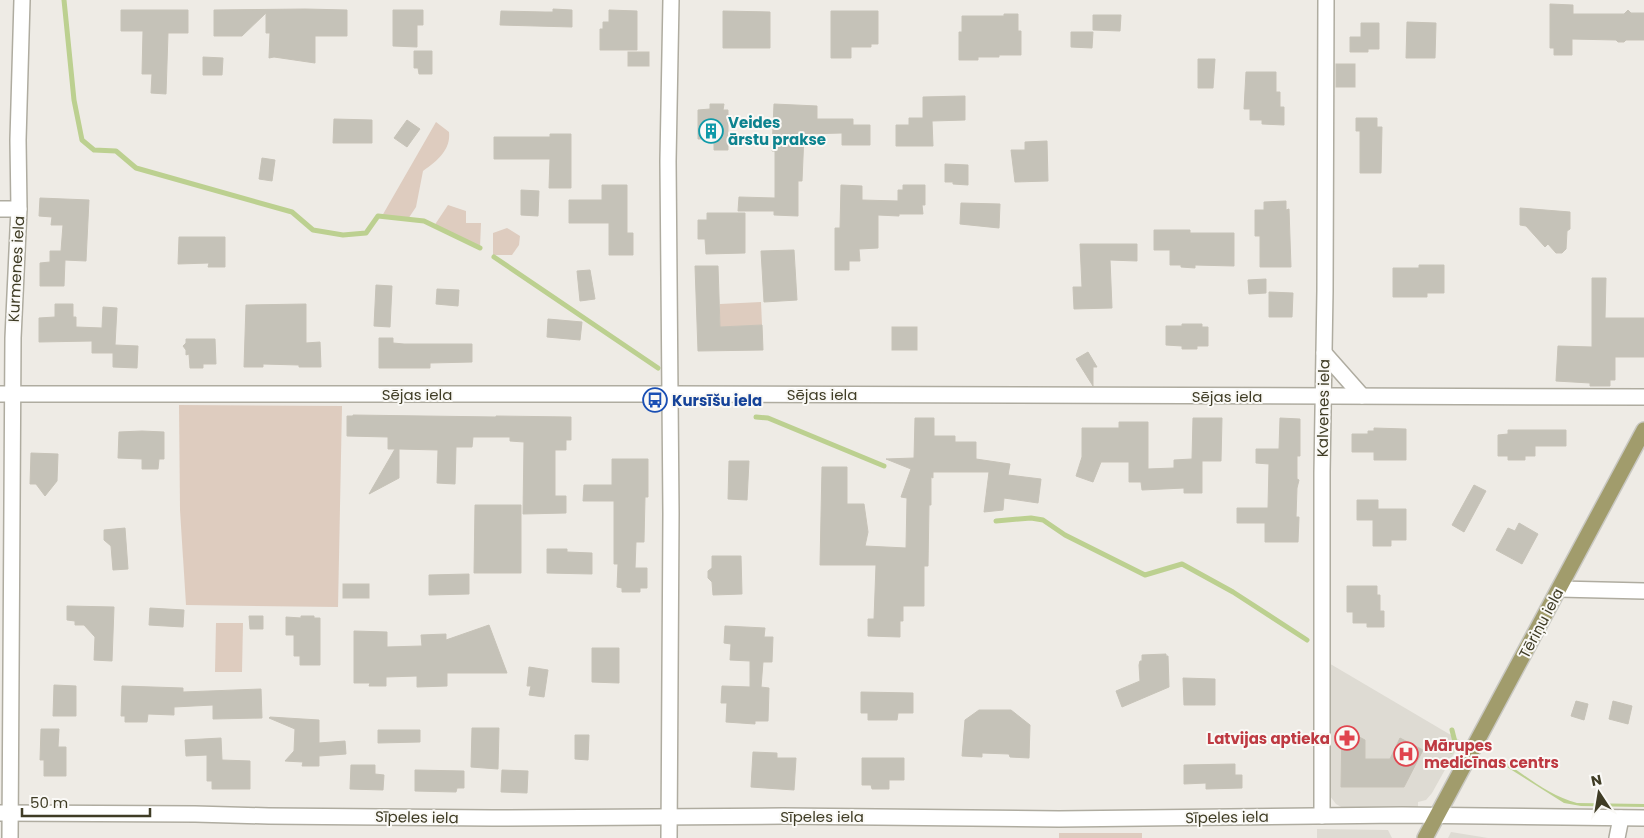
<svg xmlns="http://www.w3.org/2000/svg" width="1644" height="838" font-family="Poppins,sans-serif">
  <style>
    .built { fill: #dedbd3 }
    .green { fill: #deccbf }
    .water { fill: #bcd090 }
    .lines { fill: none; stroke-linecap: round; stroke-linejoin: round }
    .stream { stroke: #bcd090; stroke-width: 5 }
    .building { fill: #c5c2b8; stroke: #c7c3b8 }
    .minor-casing { stroke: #afaca0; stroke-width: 18 }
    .major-casing { stroke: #c9c8c2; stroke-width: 18 }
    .minor { stroke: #fff; stroke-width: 15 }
    .major { stroke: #a19c6c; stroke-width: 15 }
    .labels { text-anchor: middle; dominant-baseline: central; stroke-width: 4; stroke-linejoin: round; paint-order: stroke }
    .culture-label { font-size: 15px; font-weight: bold; fill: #0d838f; stroke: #faf9f6; text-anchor: start }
    .street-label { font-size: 15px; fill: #3f3c25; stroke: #faf9f6 }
    .transit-label { font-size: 15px; font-weight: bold; fill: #164399; stroke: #faf9f6; text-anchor: start }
    .health-label { font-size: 15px; font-weight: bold; fill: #be3a42; stroke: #faf9f6; text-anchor: end }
  </style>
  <rect width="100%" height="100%" fill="#eeebe5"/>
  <g class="built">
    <path d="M1327 662 1461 741 1432 793 1426 800 1418 802V807L1343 808 1336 804 1327 792Z"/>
    <path d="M1317 829 1388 830 1392 838H1317Z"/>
    <path d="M1451 832 1488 838H1448Z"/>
  </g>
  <g class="green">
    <path d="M436 122 449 132C451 150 437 161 423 171L416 207 408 219 382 216Z"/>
    <path d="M448 205 466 211V223H481L480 248 434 226Z"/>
    <path d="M507 228 520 236 519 245 512 255H493V233Z"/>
    <path d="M761 302 762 325 720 327V304Z"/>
    <path d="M179 405 342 406 338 607 186 605 180 510Z"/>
    <path d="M216 623H243L242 672H215Z"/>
    <rect x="1059" y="833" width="83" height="5"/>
  </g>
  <path class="water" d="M1487 762 1496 764 1506 763C1529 778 1550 796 1577 803L1644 804V807L1581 806 1564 803 1507 767 1485 766Z"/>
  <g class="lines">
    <g class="stream">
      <path d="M64 0 74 100 82 140 94 150 116 151 136 168 292 212 313 230 343 235 366 233 378 216 424 221 480 248"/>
      <path d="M494 257 658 368"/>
      <path d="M756 417 768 418 884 466"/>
      <path d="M996 521 1031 518 1043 520 1065 535 1145 575 1182 564 1233 592 1307 640"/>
      <path d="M1451 751 1455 742 1452 730"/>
    </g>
  </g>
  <g class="building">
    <path d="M1550 4 1573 5V14H1624L1628 10 1631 13H1644V40H1626L1624 42H1618L1616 40 1572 39V55H1554V48H1550Z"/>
    <path d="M305 9 347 10V36H315V63L274 57 269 58 270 33H266V13L242 36H214V10Z"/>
    <path d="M553 9 572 10V27L500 25 501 11 545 12H553Z"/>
    <path d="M121 10H188V33H168L166 94 151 93 152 74H142L143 31H121Z"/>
    <path d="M393 10H423V25H417V47L393 46Z"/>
    <path d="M609 10 637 11V50H600V29H603V22H609Z"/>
    <path d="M723 11 770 12V48H723Z"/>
    <path d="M831 11H878V44H871V47H851V58H831Z"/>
    <path d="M1004 14H1018V31H1021V55H999V57H978V60H959V32H962V16H1004Z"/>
    <path d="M1093 15H1121L1120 31 1093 30Z"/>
    <path d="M1407 22 1436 23 1435 58H1406Z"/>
    <path d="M1361 23H1379V49H1368V52H1350V37H1361Z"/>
    <path d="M1071 32H1093L1092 48 1071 47Z"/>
    <path d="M414 51H432V74H419L418 68H414Z"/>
    <rect x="628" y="52" width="21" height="14"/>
    <path d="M203 57 223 58 222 75H203Z"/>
    <path d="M1198 59H1215L1213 88H1198Z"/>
    <rect x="1336" y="64" width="19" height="23"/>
    <path d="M1246 72H1276V92H1280V107H1284V125L1262 124V120H1250V109H1244Z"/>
    <path d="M965 96V120L932 121 933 146H896V125H909V118H923V97Z"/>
    <path d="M710 104H724L723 110H728V150H714V139H698V110L710 109Z"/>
    <path d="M774 104 817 106V119H853V125H870V145H842V133L804 134 802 181H798V216L774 215V211H738L739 197 775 198V151H772Z"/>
    <path d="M1356 118H1377V127H1382L1381 173H1360V131H1356Z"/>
    <path d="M334 119 372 120V143H333Z"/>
    <path d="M407 120 420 129 407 147 394 138Z"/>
    <path d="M550 134H571V188H549L550 159H494V137H550Z"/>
    <path d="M1047 141 1048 181 1015 182 1011 150H1025V142Z"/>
    <path d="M262 158 275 160 272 181 259 179Z"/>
    <path d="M945 164 968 165V185L953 184V182H945Z"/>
    <path d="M602 185H627V233H633V255H609V223H569V200H602Z"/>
    <path d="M841 185 862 186V200L898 201V190H903V185H925V205H922L923 214H899V216L878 215V248L859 249 860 261H849V270H835V228H840Z"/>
    <path d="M521 190 539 191 538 216 521 215Z"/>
    <path d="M40 198 89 200 86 261 65 260 64 286H40V263L50 262V251H61L63 225H51L52 217 39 216Z"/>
    <path d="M1286 201V210L1289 209 1291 267H1260V236H1255V210H1264V202Z"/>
    <path d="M961 203 1000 204 999 228 960 224Z"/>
    <path d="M1520 208 1570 212V229L1567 231 1566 249 1562 253H1556L1548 244 1545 247 1526 226 1520 225Z"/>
    <path d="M707 213H745V253L706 254 705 239H698V220H707Z"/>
    <path d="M1154 230H1190V233H1234V266L1195 265V268L1181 267V265H1170V250H1154Z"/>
    <path d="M179 237H225V267H208L209 263 178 264Z"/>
    <path d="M1080 244H1137V261L1110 260 1112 308 1074 309 1073 287H1082Z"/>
    <path d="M794 250 797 300 764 302 761 251Z"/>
    <path d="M1419 265H1444V293H1427V297H1393V268H1419Z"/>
    <path d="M695 266H718L720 327 762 325 763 350 698 351Z"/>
    <path d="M590 270 595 299 580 301 577 271Z"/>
    <path d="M1592 278H1606L1605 318H1644V357H1615V380H1610V386H1590V383L1556 381 1558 346 1592 347Z"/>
    <path d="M1266 279V293L1249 294 1248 280Z"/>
    <path d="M376 285 392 286 390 327 374 326Z"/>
    <path d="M437 289 459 290 458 306 436 304Z"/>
    <path d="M1269 292 1293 293 1292 317H1269Z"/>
    <path d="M55 304H73V317H76V327L102 328 103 307 117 308 115 345 138 346 137 368 113 367V353H92V341L39 342V318L55 317Z"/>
    <path d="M306 304V343L320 342 321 367H299V365L263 364V367H244L246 305Z"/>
    <path d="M548 319 582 322 580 340 547 337Z"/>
    <path d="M1182 324H1202V327H1208V346H1197V349H1182V346L1166 345V326H1182Z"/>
    <rect x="892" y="327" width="25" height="23"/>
    <path d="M379 338H393V343L404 344H472V362L430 363V368H379Z"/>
    <path d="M186 339H215L216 364H203V368H190L189 354 186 355V350L183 346 186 343Z"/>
    <path d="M1088 352 1097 367H1093V386L1076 359Z"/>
    <path d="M353 415 496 417V416L571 417V440H566V450H555V496H566V513L523 514 524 442 510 441V437H473L472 447H456L455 484 437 483 438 450 399 449V478L369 494 395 449H388V437L347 436V416H353Z"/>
    <path d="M915 418H934V436H955V442H976V459L1010 464 1008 475 1041 479 1038 503 1004 498 1003 510 984 512 989 472H933V478L931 477V505H929L928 566H924V606H903V621H900V637L868 636V619H874L876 565H820L822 467H847V504H864L868 532 865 546 906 548 907 498 901 497 911 469 886 459 914 458Z"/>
    <path d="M1193 418H1222L1221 461H1202V493H1184V488L1142 490 1141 482H1129V462H1101L1093 482 1076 476 1082 457V428H1119V422H1148V469L1174 468V460L1192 459Z"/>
    <path d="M1280 418 1300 419V456H1297V479L1299 480 1297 488 1296 517H1299L1298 542H1265V523H1237V508H1268L1269 464 1256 463V449H1279Z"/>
    <path d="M1374 428 1406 429V460H1374V452H1352V434H1368V431H1374Z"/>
    <path d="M1508 430H1566V446H1535V456H1525V460H1508V456H1498V435L1508 434Z"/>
    <path d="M142 431 164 432V459H159L158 469H142V459L118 458 119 432Z"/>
    <path d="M31 453 58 454 57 481 45 496 36 484H30Z"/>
    <path d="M612 459H648V497H645L644 542H636L635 568H647V588H640V592H622V588L617 587 618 564H614V501H583L584 485H612Z"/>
    <path d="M729 461H749L747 500 728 499Z"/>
    <path d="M1474 485 1486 491 1464 532 1452 525Z"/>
    <path d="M1357 500H1378V509H1406V540H1391V546H1373V520H1357Z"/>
    <path d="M475 505H521V573H474Z"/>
    <path d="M1519 523 1538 534 1522 564 1496 550 1508 528 1515 531Z"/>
    <path d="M125 528 128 569 113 570 111 546 104 540V530Z"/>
    <path d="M547 549H567V552L592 553V574L547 573Z"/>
    <path d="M712 556H741L742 594 713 595 712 582 708 578V571L712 568Z"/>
    <path d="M469 574V594L429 595V575Z"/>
    <rect x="343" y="584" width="26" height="14"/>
    <path d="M1347 586H1377V595H1380V611H1384V627H1367V623H1353V612H1347Z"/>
    <path d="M67 606 114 607 112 661 94 660 95 637 84 625H75V621L67 620Z"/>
    <path d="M150 608 184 610 183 627 149 625Z"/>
    <path d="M249 616H263V629H250Z"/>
    <path d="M301 616H314V618H320V665H300V656H294V635H286V617L301 618Z"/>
    <path d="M489 625 507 673H447V686L417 687V676L386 677V686H369L370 683H354V631L387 632V647L422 646 421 635 446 634V640Z"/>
    <path d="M725 626 765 628 764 637H773L772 662H763L761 687 769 688 768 721H755V724L726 722 727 703H721L722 686 750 687V661L730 660 731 644 724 643Z"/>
    <path d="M592 648H619V683L592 682Z"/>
    <path d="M1166 654V656H1168L1169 687 1122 707 1116 691 1140 681 1139 665 1140 661H1142V655Z"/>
    <path d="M529 667 548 670 544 697 529 695 531 686H527Z"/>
    <path d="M1183 678 1215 679V705H1184Z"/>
    <path d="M54 685 76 686V716H53Z"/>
    <path d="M122 686 183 688V692L261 689 262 718 213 719V705L174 707V715L148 714 147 722H125V716H121Z"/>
    <path d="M861 692 913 693V713H898L897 720H868V713H861Z"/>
    <path d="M1576 701 1588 704 1584 720 1571 716Z"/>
    <path d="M1613 701 1632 706 1628 724 1609 719Z"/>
    <path d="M979 710H1011L1030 725 1029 758 1010 757 1009 754 982 753V757L962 756 965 720Z"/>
    <path d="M270 717 319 720V743L345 741 346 754 319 756V766H302L303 762 285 761 294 751 295 729 269 718Z"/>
    <path d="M472 728H499L498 769 471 767Z"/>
    <path d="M1342 728 1365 740V759H1390L1400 738 1423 750 1404 787H1341Z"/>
    <path d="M41 729H59L58 747H66V776H44V760H40Z"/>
    <path d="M378 730H420V742L378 743Z"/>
    <path d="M575 735H589L588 760 575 759Z"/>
    <path d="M221 738 222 760 250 761V789H212V781H207V755L186 756 185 740Z"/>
    <path d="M753 752 777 753V758H796L794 790 751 787Z"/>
    <path d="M862 758H904V780H889V789H872L871 785H862Z"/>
    <path d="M1235 764V775H1242V788L1206 789V783L1184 784V765Z"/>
    <path d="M351 765H375V774L384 775 383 790 350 789Z"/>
    <path d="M415 770 464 771V788H457L456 792 415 791Z"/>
    <path d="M502 770 528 771 527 793 501 792Z"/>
  </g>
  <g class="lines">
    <g class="minor-casing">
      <g id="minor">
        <path d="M0 209H19"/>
        <path d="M1324 353 1362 396"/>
        <path d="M0 394H670L1644 397"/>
        <path d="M1559 589 1644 591"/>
        <path d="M0 813 195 814 269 816 492 818 783 816 1059 819 1402 815 1644 818"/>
        <path d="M1322 816V472L1325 291 1326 0"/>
        <path d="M10 838 13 338 19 209 18 140 22 0"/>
        <path d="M669 838 671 513 668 161 671 0"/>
        <path d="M1617 838 1621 818"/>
      </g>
    </g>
    <g class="major-casing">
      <path id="major" d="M1425 838 1644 430"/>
    </g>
    <use href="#minor" class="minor"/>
    <use href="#major" class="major"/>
  </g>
  <defs>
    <g id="building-ring" transform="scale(1.25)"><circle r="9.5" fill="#faf9f6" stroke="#0f9aa8" stroke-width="1.5"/><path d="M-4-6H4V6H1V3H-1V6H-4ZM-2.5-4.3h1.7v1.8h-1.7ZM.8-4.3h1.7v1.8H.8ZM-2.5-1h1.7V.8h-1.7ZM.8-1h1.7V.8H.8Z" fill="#0f9aa8"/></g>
    <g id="bus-ring" transform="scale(1.25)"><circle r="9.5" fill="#faf9f6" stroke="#1a4fb4" stroke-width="1.5"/><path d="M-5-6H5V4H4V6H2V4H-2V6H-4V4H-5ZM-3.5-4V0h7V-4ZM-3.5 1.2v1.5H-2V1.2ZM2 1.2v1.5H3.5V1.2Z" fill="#1a4fb4"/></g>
    <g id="pharmacy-ring" transform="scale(1.25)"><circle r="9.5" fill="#faf9f6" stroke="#e0444e" stroke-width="1.5"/><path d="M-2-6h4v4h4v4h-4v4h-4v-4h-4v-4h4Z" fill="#e0444e"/></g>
    <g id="hospital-ring" transform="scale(1.25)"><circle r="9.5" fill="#faf9f6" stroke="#e0444e" stroke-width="1.5"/><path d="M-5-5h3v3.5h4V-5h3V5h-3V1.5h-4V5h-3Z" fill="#e0444e"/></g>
  </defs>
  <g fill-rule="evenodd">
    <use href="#building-ring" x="711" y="131"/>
    <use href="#bus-ring" x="655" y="400"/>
    <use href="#pharmacy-ring" x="1347" y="738"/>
    <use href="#hospital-ring" x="1406" y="754"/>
  </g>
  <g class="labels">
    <g class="culture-label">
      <text x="728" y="122">Veides<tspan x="728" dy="17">ārstu prakse</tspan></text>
    </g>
    <g class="street-label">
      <text transform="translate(16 269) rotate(-87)">Kurmenes iela</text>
      <text x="417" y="394">Sējas iela</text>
      <text x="822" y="394">Sējas iela</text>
      <text x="1227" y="396">Sējas iela</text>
      <text transform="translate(1323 408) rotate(-89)">Kalvenes iela</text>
      <text transform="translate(1541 623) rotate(-62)">Tēriņu iela</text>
      <text x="822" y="816">Sīpeles iela</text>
      <text transform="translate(417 817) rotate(1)">Sīpeles iela</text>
      <text transform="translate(1227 817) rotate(-1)">Sīpeles iela</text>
    </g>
    <g class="transit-label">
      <text x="672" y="400">Kursīšu iela</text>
    </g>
    <g class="health-label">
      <text x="1330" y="738">Latvijas aptieka</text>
      <text x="1424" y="745" text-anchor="start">Mārupes<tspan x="1424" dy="17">medicīnas centrs</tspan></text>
    </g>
  </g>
  <g transform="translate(1599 793) rotate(348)" stroke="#faf9f6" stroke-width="4" paint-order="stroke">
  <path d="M0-4L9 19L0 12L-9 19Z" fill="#3f3c25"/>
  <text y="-8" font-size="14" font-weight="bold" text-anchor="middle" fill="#3f3c25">N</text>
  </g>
  <path d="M22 808v8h128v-8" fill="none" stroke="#3f3c25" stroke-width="2.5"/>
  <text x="30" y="808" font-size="15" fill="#3f3c25" stroke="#faf9f6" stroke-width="4" paint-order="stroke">50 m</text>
</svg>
